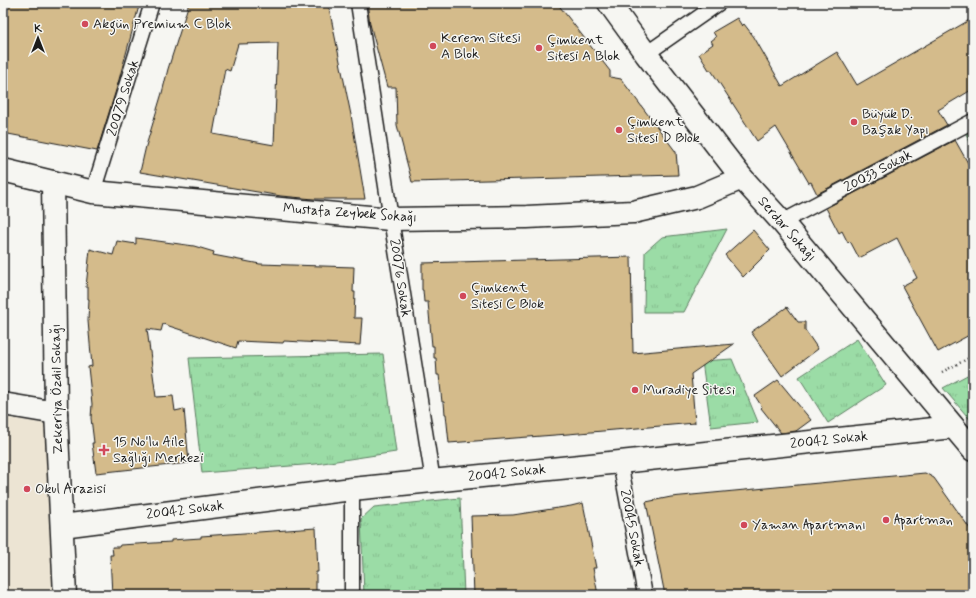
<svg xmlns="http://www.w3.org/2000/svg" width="976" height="598" font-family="Mynerve,sans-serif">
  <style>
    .built { fill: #ece4d3 }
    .grass { fill: url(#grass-tufts); stroke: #5c7c61 }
    .building { fill: #d4bb8b; stroke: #1c1c1c; fill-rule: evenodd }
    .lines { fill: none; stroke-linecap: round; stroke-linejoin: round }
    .lane-casing { stroke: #1c1c1c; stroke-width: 17 }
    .street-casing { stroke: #1c1c1c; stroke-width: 25 }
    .path { stroke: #1c1c1c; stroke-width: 2.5; stroke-dasharray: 1 3; stroke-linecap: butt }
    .lane { stroke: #f6f6f2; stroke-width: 14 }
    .street { stroke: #f6f6f2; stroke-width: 22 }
    .poi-dot { fill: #d1495b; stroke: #f6f6f2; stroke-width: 1.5 }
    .labels { text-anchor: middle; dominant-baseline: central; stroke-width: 3; stroke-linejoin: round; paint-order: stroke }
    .poi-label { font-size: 14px; fill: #1c1c1c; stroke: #f6f6f2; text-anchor: start }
    .street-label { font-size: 14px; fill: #1c1c1c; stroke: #f6f6f2 }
  </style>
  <defs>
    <pattern id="grass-tufts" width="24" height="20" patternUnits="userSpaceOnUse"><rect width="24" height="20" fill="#9bdca6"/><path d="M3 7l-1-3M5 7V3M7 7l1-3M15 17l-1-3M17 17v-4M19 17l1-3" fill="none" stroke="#85bc8e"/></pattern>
  </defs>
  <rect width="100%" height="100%" fill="#f6f6f2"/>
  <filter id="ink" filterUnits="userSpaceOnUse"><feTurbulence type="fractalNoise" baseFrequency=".025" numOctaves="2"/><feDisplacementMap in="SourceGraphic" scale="8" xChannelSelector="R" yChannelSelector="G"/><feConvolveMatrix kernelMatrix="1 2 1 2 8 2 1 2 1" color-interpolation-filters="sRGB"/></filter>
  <g filter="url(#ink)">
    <path class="built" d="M3 417 47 424 58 593 3 595Z"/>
    <g class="grass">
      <path d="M973 126V148L964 130Z"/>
      <path d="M727 229 684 312H644L645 252 662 237Z"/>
      <path d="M857 339 886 385 828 423 799 377Z"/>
      <path d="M383 354 396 452 316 464 202 473 189 358Z"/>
      <path d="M732 359 758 422 711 427 702 361Z"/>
      <path d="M973 372V423L943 388Z"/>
      <path d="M460 498 464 595H364L361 519 374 507Z"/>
    </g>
    <g class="building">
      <path d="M3 3H124L139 6 117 87 97 151 3 133Z"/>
      <path d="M189 3H328L351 115 365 199H314L281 196 140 172 146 146 162 93 168 69ZM278 43 274 145 213 134 225 69 230 71 238 44Z"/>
      <path d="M367 3H557L610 71V77L621 79 676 152 678 175 412 182 397 125 396 87H387L370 24Z"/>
      <path d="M737 18 742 26 744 24 754 37 782 86 837 52 857 85 973 18V89L938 110 947 125 817 194 811 182 809 183 776 127 757 141 711 70H709L699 54 713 44 711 41 716 37 713 32Z"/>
      <path d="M955 140 973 172V333L938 352 902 286 917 278 897 238 859 258 850 241 848 243 842 231 839 233 826 208Z"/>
      <path d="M753 230 770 250 743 277 725 255Z"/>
      <path d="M136 238 194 246 214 252 213 255 260 264 354 267 353 292H355L354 318H362L360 345 284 341 283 343 238 341 236 348 163 324 161 331 147 329 156 397 173 396 175 411 184 409 189 463 96 473 92 443H94L91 418 92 404 88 367 92 366 88 321 89 299H88V287H86L90 249 113 255 117 241 136 244Z"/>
      <path d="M631 257 633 353 734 344 691 374 695 423 568 434 449 443 446 414H445L444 402H442L439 375H437L436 358H434V346H432L428 302H424L423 290H422V263Z"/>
      <path d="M787 307 798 322H805V330L818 349 782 376 751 332Z"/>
      <path d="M778 380 811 420 796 431 781 433 761 408 762 407 755 396Z"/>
      <path d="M925 473 934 478 973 533V595H665L646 502 671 497Z"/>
      <path d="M583 503 596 568H593L598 595H474L471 516 513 515 571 506Z"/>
      <path d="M316 528 318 572H316V595H112L110 555H113L112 547H119L120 545 171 542V540L201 538V536Z"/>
    </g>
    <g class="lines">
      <g class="lane-casing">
        <g id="lane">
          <path d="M358 3 391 219 433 481"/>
          <path d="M646 54 719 3"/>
          <path d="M93 192 152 3"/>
          <path d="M782 222 973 121"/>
          <path d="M620 462 645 595"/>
          <path d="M352 595V489"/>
        </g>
      </g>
      <g class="street-casing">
        <g id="street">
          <path d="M609 3 646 54 742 178 782 222 973 450"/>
          <path d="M3 170 93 192 391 219 527 217 633 212 697 197 742 178"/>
          <path d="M53 182 56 413 65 595"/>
          <path d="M3 404 56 413"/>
          <path d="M62 526 352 489 620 462 953 427"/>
        </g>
      </g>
      <path class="path" d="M942 372 973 356"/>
      <use href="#lane" class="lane"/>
      <use href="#street" class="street"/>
    </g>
  </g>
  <g class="poi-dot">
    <circle cx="85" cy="24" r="4"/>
    <circle cx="433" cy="46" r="4"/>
    <circle cx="539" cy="48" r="4"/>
    <circle cx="854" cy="122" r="4"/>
    <circle cx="619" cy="130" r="4"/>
    <circle cx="463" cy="296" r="4"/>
    <circle cx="635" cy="390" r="4"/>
    <path d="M102 444h4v4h4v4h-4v4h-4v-4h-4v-4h4z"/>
    <circle cx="27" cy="489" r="4"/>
    <circle cx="886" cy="520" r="4"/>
    <circle cx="744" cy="525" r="4"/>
  </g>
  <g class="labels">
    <g class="poi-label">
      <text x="93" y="24">Akgün Premium C Blok</text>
      <text x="441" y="38">Kerem Sitesi<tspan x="441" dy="16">A Blok</tspan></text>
      <text x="547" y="40">Çimkent<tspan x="547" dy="16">Sitesi A Blok</tspan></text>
      <text x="862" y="114">Büyük D.<tspan x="862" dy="16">Başak Yapı</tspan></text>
      <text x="627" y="122">Çimkent<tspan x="627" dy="16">Sitesi D Blok</tspan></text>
      <text x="471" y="288">Çimkent<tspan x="471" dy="16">Sitesi C Blok</tspan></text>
      <text x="643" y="390">Muradiye Sitesi</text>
      <text x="113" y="442">15 No'lu Aile<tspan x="113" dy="16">Sağlığı Merkezi</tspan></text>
      <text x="35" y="489">Okul Arazisi</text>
      <text x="894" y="520">Apartman</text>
      <text x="752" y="525">Yaman Apartmanı</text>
    </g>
    <g class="street-label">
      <text transform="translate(123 98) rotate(-73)">20079 Sokak</text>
      <text transform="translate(878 171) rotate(-28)">20033 Sokak</text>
      <text transform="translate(350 213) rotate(4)">Mustafa Zeybek Sokağı</text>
      <text transform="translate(787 229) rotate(49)">Serdar Sokağı</text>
      <text transform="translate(400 278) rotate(81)">20076 Sokak</text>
      <text transform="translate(57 389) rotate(-91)">Zekeriya Özdil Sokağı</text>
      <text transform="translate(829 440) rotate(-6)">20042 Sokak</text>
      <text transform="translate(507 473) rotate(-6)">20042 Sokak</text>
      <text transform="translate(185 510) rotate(-7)">20042 Sokak</text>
      <text transform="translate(632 528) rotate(79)">20045 Sokak</text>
    </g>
  </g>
  <rect width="976" height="598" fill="none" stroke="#f6f6f2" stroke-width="16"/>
  <rect x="8" y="8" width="960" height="582" fill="none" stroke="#1c1c1c" stroke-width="1.5" filter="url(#ink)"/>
  <g transform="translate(38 38)" stroke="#f6f6f2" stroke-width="3" paint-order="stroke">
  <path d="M0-3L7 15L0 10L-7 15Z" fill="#1c1c1c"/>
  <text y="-6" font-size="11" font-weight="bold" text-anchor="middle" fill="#1c1c1c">K</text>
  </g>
</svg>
